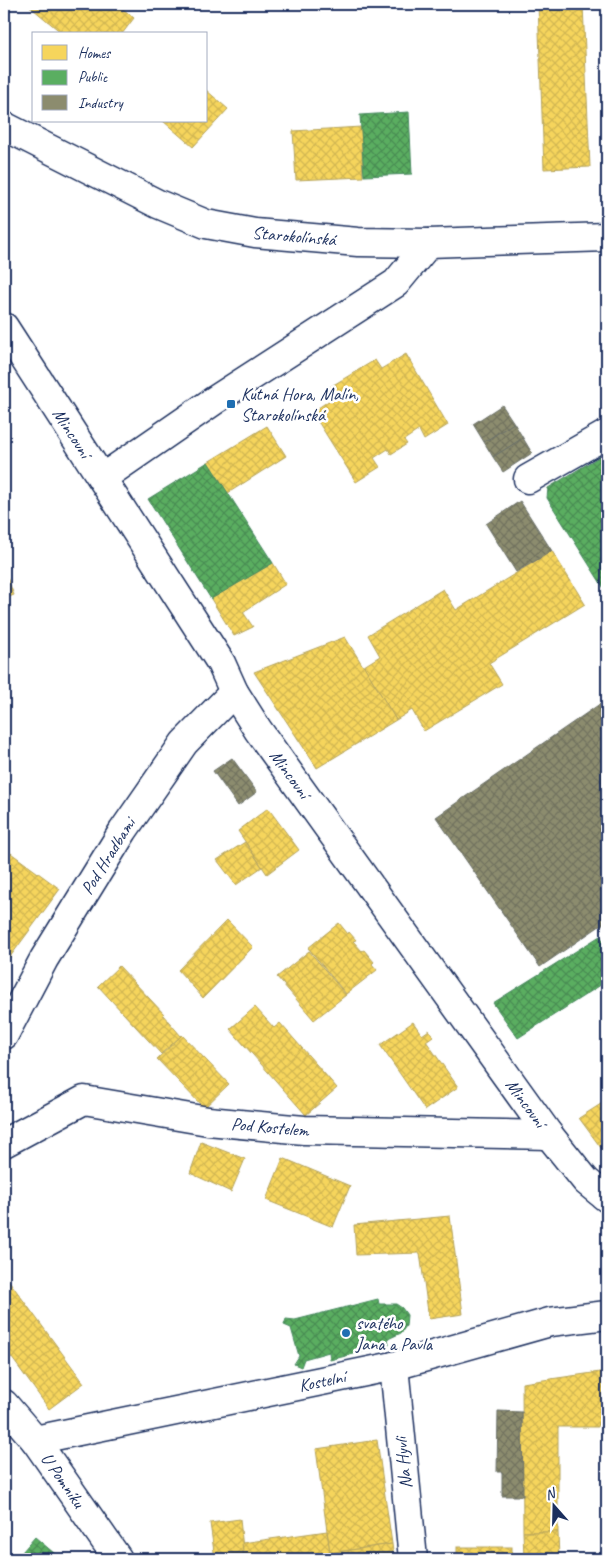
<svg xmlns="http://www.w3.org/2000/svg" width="611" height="1563" font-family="Caveat,sans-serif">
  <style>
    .homes { fill: url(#homes-cross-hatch); stroke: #b4a35d }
    .public { fill: url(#public-cross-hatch); stroke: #478860 }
    .industry { fill: url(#industry-cross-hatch); stroke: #6a7069 }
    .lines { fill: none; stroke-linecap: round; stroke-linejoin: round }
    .minor-casing { stroke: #1b2f5e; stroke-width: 31 }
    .minor { stroke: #fff; stroke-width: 28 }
    .poi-dot { fill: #1f6fb2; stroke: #fff; stroke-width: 2 }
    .labels { text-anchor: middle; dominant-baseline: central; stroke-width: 5; stroke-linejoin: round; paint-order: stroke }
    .street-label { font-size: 18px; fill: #1b2f5e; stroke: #fff }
    .poi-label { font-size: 18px; fill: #1b2f5e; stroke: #fff; text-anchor: start }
  </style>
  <defs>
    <pattern id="homes-cross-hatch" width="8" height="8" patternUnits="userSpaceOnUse" patternTransform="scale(1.25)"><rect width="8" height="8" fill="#f6d55c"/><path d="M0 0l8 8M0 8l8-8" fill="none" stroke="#d2b752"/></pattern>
    <pattern id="public-cross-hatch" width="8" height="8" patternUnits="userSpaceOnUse" patternTransform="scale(1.25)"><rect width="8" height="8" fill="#5aae61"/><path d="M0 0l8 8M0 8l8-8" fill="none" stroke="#4a8e53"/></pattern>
    <pattern id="industry-cross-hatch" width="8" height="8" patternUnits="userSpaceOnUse" patternTransform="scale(1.25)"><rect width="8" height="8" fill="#8c8c6e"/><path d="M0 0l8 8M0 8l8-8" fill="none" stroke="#72735e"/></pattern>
  </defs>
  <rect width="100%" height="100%" fill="#fff"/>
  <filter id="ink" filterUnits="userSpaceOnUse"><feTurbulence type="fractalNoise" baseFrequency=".02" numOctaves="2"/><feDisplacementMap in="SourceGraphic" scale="10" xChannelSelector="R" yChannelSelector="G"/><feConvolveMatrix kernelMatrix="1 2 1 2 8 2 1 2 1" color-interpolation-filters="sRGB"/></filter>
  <g filter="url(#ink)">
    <g class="homes">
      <path d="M27 4H117L134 18 122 34H63Z"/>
      <path d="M538 4H583L590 167 544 169Z"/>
      <path d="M206 90 228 109 193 147 163 121H206Z"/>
      <path d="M361 127 363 177 296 180 293 131Z"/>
      <path d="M406 354 448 425 424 440 419 430 404 440 407 444 391 454 388 449 374 458 380 467 356 482 312 412 336 396 330 387 375 360 381 369Z"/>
      <path d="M267 426 286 456 228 493 208 462Z"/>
      <path d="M552 551 585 604 489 663 502 684 424 731 412 710 396 720 364 666 380 656 368 635 443 589 456 610Z"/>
      <path d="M273 563 286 584 243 612 253 627 234 636 211 599Z"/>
      <path d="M4 570 14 595 4 599Z"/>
      <path d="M345 637 363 666H364L396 720 317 768 254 672Z"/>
      <path d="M268 808 299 850 267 874 238 831Z"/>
      <path d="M245 842 262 867 236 885 217 860Z"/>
      <path d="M4 848 60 889 10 957 4 953Z"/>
      <path d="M227 920 253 947 203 998 178 970Z"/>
      <path d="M339 923 348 934 349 932 356 940 353 941 362 951 364 950 374 962 372 964 377 970 346 994 308 948Z"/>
      <path d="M309 951 346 995 314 1020 277 977Z"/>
      <path d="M119 966 164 1014 163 1015 181 1036 161 1054 98 986Z"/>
      <path d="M255 1007 274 1028 280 1023 337 1088 306 1115 230 1029Z"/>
      <path d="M413 1022 422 1035 429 1030 433 1036 426 1041 458 1087 425 1110 380 1045Z"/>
      <path d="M182 1035 229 1084 204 1108 157 1059Z"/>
      <path d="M607 1100V1156L579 1118Z"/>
      <path d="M201 1142 245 1159 231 1192 190 1173Z"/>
      <path d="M283 1158 350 1186 333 1227 266 1200Z"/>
      <path d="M450 1216 463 1314 429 1319 420 1253 356 1255 354 1225Z"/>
      <path d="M4 1274 84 1383 49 1409 4 1347Z"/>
      <path d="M607 1371V1409L602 1410 598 1427H558V1532H523L522 1383Z"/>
      <path d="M377 1440 392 1544 330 1553 316 1449Z"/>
      <path d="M240 1519 244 1559H215L210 1523Z"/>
      <path d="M327 1531 330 1553 290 1559H244L242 1543Z"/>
      <path d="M523 1532H558L559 1559H524Z"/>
      <path d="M392 1544 394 1559H290L330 1553Z"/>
      <rect x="457" y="1547" width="55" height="12"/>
    </g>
    <g class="public">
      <path d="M409 112 412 174 364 176 360 115Z"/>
      <path d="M607 452V593L547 498 548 488Z"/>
      <path d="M208 462 273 563 211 599 148 499Z"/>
      <path d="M600 936 607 946V981L518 1038 493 1003Z"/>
      <path d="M378 1299 379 1304H396L402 1308 407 1315 406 1326 401 1333 388 1339 389 1345 330 1360 329 1352 304 1359 301 1367 294 1364 299 1356 291 1328 284 1325 286 1319 295 1320Z"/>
      <path d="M35 1537 61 1559H16Z"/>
    </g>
    <g class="industry">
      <path d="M502 405 514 423 484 442 473 424Z"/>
      <path d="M514 423 523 438 493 457 484 442Z"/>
      <path d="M523 438 532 453 503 472 493 457Z"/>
      <path d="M520 501 552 551 516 572 486 524Z"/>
      <path d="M607 699V921L540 967 436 817Z"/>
      <path d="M232 758 257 792 238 806 213 771Z"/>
      <path d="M498 1411 522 1412 523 1496H502V1472H497Z"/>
    </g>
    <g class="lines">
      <g class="minor-casing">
        <g id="minor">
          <path d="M4 126 158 204 206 224 255 233 358 242 429 243 607 237"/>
          <path d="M4 327 221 663 234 692 258 730 549 1135 586 1181 607 1198"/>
          <path d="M102 478 215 400 396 283 429 243"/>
          <path d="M528 479 607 434"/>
          <path d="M4 1035 44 959 123 831 184 743 234 692"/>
          <path d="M4 1143 84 1100 208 1121 304 1130 549 1135"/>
          <path d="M394 1366 413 1559"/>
          <path d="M4 1404 35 1440 118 1559"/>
          <path d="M35 1440 394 1366 550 1322 607 1315"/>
        </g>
      </g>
      <use href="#minor" class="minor"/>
    </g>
  </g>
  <g class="poi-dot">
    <rect x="226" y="399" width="10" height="10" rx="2.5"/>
    <circle cx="346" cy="1333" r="5"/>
  </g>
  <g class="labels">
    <g class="street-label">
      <text transform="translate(294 236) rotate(5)">Starokolínská</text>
      <text transform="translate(72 433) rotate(57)">Mincovní</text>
      <text transform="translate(290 774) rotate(54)">Mincovní</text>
      <text transform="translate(108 856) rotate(-58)">Pod Hradbami</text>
      <text transform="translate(526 1103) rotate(54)">Mincovní</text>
      <text transform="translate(270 1127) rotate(5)">Pod Kostelem</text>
      <text transform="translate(322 1381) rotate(-12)">Kostelní</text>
      <text transform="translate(403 1463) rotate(-96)">Na Hyvli</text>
      <text transform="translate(63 1480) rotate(55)">U Pomníku</text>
    </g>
    <g class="poi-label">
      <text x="241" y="394">Kutná Hora, Malín,<tspan x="241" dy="21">Starokolínská</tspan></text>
      <text x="356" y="1323">svatého<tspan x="356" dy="21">Jana a Pavla</tspan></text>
    </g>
  </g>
  <rect width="611" height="1563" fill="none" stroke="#fff" stroke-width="20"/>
  <rect x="10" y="10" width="591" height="1543" fill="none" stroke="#1b2f5e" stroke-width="2" filter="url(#ink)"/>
  <rect x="32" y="32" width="175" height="90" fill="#ffffff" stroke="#a4acbf"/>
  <rect x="42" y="45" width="25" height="15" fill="#f6d55c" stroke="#a4acbf"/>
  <text x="78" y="58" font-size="15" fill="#1b2f5e">Homes</text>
  <rect x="42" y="70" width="25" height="15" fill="#5aae61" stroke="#a4acbf"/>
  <text x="78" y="82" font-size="15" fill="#1b2f5e">Public</text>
  <rect x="42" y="95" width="25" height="15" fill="#8c8c6e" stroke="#a4acbf"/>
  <text x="78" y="108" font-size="15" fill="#1b2f5e">Industry</text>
  <g transform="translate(554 1506) rotate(340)" stroke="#ffffff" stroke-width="4" paint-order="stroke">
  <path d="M0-4L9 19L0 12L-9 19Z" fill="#1b2f5e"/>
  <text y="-8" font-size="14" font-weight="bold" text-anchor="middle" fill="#1b2f5e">N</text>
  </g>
</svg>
